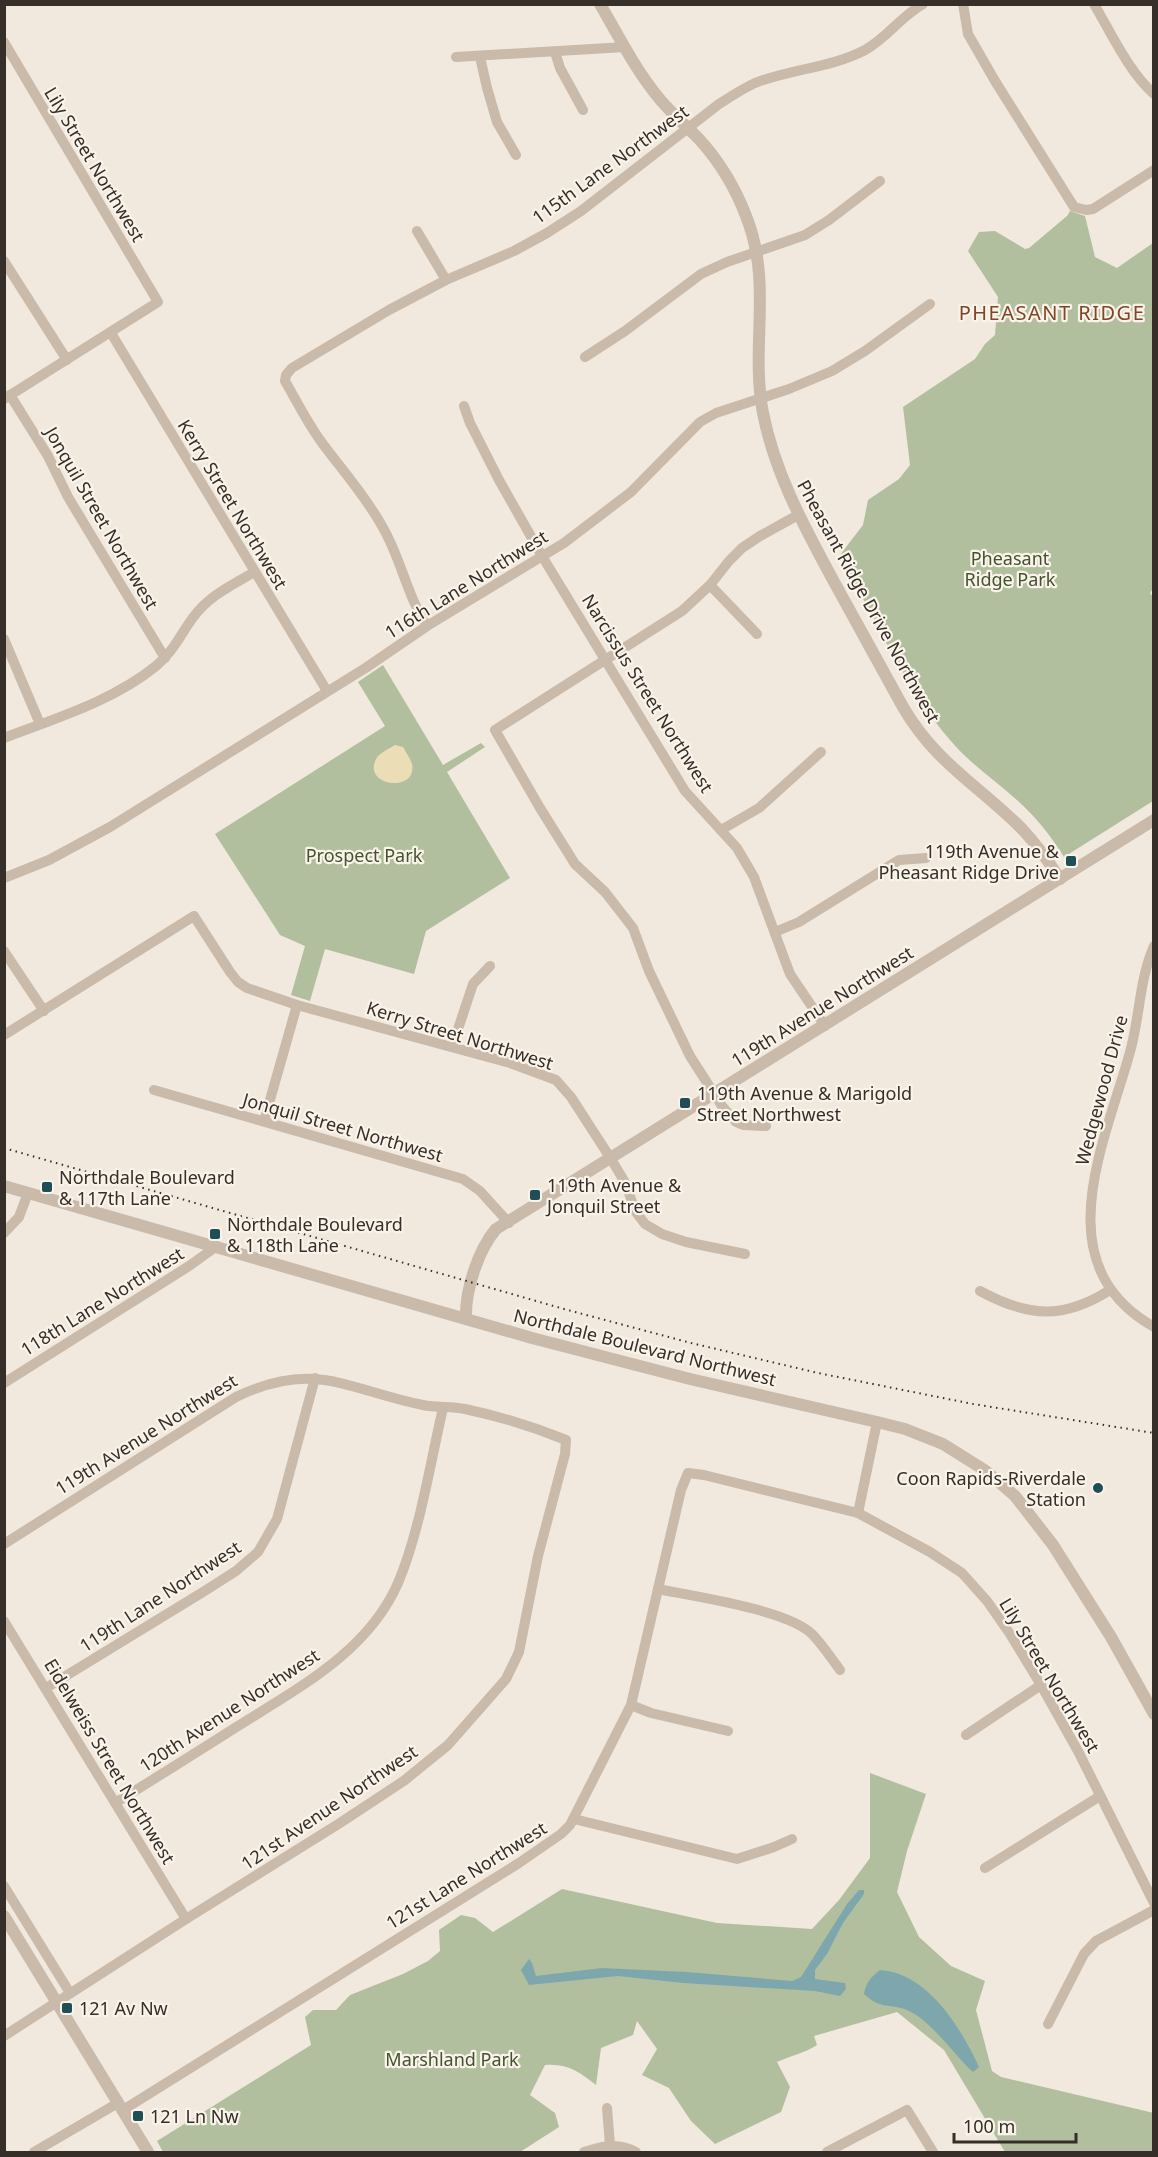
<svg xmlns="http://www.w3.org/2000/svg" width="1158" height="2157" font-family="'Noto Sans',sans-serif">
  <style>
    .green { fill: #b1bf9e }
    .sand { fill: #ebddb6 }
    .water { fill: #7ea7ad }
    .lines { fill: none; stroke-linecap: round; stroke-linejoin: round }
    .minor { stroke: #c9baaa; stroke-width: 10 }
    .tertiary { stroke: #c9baaa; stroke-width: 12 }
    .rail { stroke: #362e29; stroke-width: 2; stroke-dasharray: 1.5 4.5; stroke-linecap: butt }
    .poi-dot { fill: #204e56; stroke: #f9f3e9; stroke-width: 2 }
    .labels { text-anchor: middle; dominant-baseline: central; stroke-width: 4.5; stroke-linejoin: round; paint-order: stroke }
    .street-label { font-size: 18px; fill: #362e29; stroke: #f9f3e9 }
    .park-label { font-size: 18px; fill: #42532e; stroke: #f9f3e9 }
    .poi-label { font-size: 18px; fill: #362e29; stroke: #f9f3e9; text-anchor: start }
    .neighbourhood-label { font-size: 20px; letter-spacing: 1.5px; fill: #814426; stroke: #f9f3e9 }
  </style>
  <rect width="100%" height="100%" fill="#f1e9dd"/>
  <g class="green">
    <path d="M1070 211 1085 216 1095 257 1117 268 1153 243 1154 587 1150 593 1154 598 1153 801 1064 857C1051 836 1036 817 1018 801 995 780 969 763 950 740 905 688 873 615 840 555L863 525 868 500 899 479 910 465 903 407 975 359 985 344 995 335 998 297 968 251 979 232 995 231 1025 249 1029 248 1067 216Z"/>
    <path d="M383 665 443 765 481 743 485 747 447 772 510 878 426 931 414 974 325 949 310 1001 291 995 305 946 280 935 215 834 385 726 358 682Z"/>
    <path d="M870 1773 926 1794 907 1851 897 1892 919 1937 951 1966 985 1981 976 2010 992 2071 1001 2077 1154 2113 1153 2152H1005L944 2050 897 2012 814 2036 817 2045C805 2053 790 2056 777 2062L790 2087 781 2112 715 2144 691 2121 669 2088 642 2075 657 2049 637 2021 633 2035 601 2048 596 2085C580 2072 567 2063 545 2065L530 2095 555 2113 559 2127 520 2152H163L157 2141 311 2045 305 2017 313 2010H336L350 1995 403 1974 428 1961 440 1951 439 1930 461 1915 475 1918 493 1932 562 1889 717 1923 812 1929 839 1900 870 1858Z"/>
  </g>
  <path class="sand" d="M395 745 403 747C406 752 410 758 412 764 418 793 362 787 376 759 379 753 389 749 395 745Z"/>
  <g class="water">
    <path d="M859 1890H864V1894L843 1923 827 1954 815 1970V1979L845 1983 846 1989 840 1996 815 1991 683 1983 618 1976 529 1985 521 1970 529 1959 532 1963 536 1976 602 1968 687 1972 792 1981 801 1977 847 1904Z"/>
    <path d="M880 1970C928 1973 961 2028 979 2067L973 2072C953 2054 932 2021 907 2010 889 2003 881 2010 864 1994 866 1982 871 1977 880 1970Z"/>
  </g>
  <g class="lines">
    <g class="minor">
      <path d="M963 4 968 34 995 81 1074 207 1086 210 1093 209 1154 170"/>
      <path d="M1094 4C1111 33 1129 72 1154 94"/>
      <path d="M4 42 158 302 4 399"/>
      <path d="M555 52 560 68 583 110"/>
      <path d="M456 57 625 47"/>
      <path d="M480 57 487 88 497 122 516 155"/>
      <path d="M417 231 446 280"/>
      <path d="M4 261 67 360"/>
      <path d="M111 333 327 691"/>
      <path d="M585 357 625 331 701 274 727 262 805 235 829 220 880 181"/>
      <path d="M10 395 48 456 68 497 165 658"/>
      <path d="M464 406 470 423 499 480 542 556 685 791 737 848 754 877 790 974 825 1026"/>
      <path d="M710 585 757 634"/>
      <path d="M427 626C407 596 401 558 382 526 365 495 341 469 320 440 307 422 296 400 285 381L286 375 292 368 389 310 446 280 514 251 547 233 581 211 719 104C730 97 742 89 755 83 790 69 831 68 865 50 887 38 901 16 923 4"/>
      <path d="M4 639 40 724"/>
      <path d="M4 738C56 718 113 701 156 666 178 648 184 625 201 608 215 593 236 583 254 572"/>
      <path d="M721 830 759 808 821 752"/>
      <path d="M4 878 49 860 110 827 367 667 427 626 564 543 631 492 700 422 716 413 789 389 832 371 865 351 930 304"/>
      <path d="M775 932 799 922 899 860 926 858"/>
      <path d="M1154 946C1139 980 1140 1017 1130 1052 1105 1143 1044 1265 1154 1327"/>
      <path d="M4 951 44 1011"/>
      <path d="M4 1035 194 916 230 972 238 982 247 988 297 1005 510 1063 556 1080 571 1097 611 1159 626 1184 635 1211 645 1224 662 1234 686 1242 745 1254"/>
      <path d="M452 1047 473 984 490 966"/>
      <path d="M154 1090 463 1179 480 1191 509 1223"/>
      <path d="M264 1121 297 1005"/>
      <path d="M766 1126 743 1125 736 1122 722 1106 690 1056 649 971 633 928 605 892 575 864 540 808 495 730 682 611 710 585 729 561 742 548 760 536 798 515"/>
      <path d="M4 1233 19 1217 28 1193"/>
      <path d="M980 1291C1028 1317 1063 1320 1110 1290"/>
      <path d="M4 1383 189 1266 217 1246"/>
      <path d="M858 1513 877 1422"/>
      <path d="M4 1544 236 1397C315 1359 348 1390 423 1405 437 1408 451 1406 465 1409 498 1416 534 1427 566 1440L565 1454 538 1556 519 1652 506 1679 448 1745 405 1780 340 1823 186 1919 4 2036"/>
      <path d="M658 1589C693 1596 788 1610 812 1634 822 1644 831 1658 840 1670"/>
      <path d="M4 1621 186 1919"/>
      <path d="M46 1688 203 1592 236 1571 258 1552 277 1519 315 1378"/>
      <path d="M631 1705 651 1713 728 1731"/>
      <path d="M966 1735 1041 1685"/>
      <path d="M115 1803C156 1778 197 1752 238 1726 298 1688 368 1652 398 1583 420 1531 430 1464 443 1408"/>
      <path d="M574 1819 737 1859 774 1847 792 1839"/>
      <path d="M985 1868 1100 1796"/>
      <path d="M4 1886 70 1993"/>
      <path d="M1048 2024 1084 1954 1096 1941 1154 1910"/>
      <path d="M607 2108 610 2145"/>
      <path d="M123 2110 519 1863 561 1834 570 1825 631 1705 681 1490 688 1473 704 1475 858 1513 930 1552 962 1573 987 1601 1010 1634 1041 1685 1079 1753 1154 1903"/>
      <path d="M34 2152 118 2103"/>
      <path d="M584 2152C603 2146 618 2142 636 2152"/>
      <path d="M827 2152 907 2110 933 2152"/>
    </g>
    <g class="tertiary">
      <path d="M600 4C618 35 635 69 658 97 670 112 685 125 699 139 719 161 735 187 746 216 773 283 750 346 763 413 775 474 804 526 833 580 856 622 880 665 903 707 936 764 980 786 1023 830 1037 845 1049 862 1060 879"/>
      <path d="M4 1186 532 1338 690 1379 877 1422 905 1429 943 1444 986 1471 1015 1496 1053 1545 1111 1637 1154 1714"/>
      <path d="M466 1318C465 1291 478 1250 496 1229L1154 820"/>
      <path d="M4 1916 148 2152"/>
    </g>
    <path class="rail" d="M4 1148 564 1309 691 1343 818 1373 973 1404 1154 1433"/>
  </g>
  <g class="poi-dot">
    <rect x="1065" y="855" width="12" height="12" rx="3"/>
    <rect x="679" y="1097" width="12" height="12" rx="3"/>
    <rect x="41" y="1181" width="12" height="12" rx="3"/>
    <rect x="529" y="1189" width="12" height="12" rx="3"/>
    <rect x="209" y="1228" width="12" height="12" rx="3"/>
    <circle cx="1098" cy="1488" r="6"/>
    <rect x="61" y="2002" width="12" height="12" rx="3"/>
    <rect x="132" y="2110" width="12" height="12" rx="3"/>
  </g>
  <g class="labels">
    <g class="street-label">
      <text transform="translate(95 164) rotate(59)">Lily Street Northwest</text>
      <text transform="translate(610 164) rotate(-36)">115th Lane Northwest</text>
      <text transform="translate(233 504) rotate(59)">Kerry Street Northwest</text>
      <text transform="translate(102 518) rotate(60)">Jonquil Street Northwest</text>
      <text transform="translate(466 584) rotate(-32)">116th Lane Northwest</text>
      <text transform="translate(869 601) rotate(61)">Pheasant Ridge Drive Northwest</text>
      <text transform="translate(648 693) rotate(58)">Narcissus Street Northwest</text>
      <text transform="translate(822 1006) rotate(-32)">119th Avenue Northwest</text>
      <text transform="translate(460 1035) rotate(17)">Kerry Street Northwest</text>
      <text transform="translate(1101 1090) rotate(-75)">Wedgewood Drive</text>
      <text transform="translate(343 1127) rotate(16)">Jonquil Street Northwest</text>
      <text transform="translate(102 1301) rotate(-32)">118th Lane Northwest</text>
      <text transform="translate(645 1347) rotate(14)">Northdale Boulevard Northwest</text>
      <text transform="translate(146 1434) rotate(-32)">119th Avenue Northwest</text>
      <text transform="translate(160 1596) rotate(-33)">119th Lane Northwest</text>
      <text transform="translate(1050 1675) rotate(59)">Lily Street Northwest</text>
      <text transform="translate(229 1710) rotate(-33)">120th Avenue Northwest</text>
      <text transform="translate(110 1761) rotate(59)">Eidelweiss Street Northwest</text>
      <text transform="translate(329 1807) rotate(-34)">121st Avenue Northwest</text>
      <text transform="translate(466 1875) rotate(-32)">121st Lane Northwest</text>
    </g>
    <g class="park-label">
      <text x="1010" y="558">Pheasant<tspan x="1010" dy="21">Ridge Park</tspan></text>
      <text x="364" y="855">Prospect Park</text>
      <text x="452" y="2059">Marshland Park</text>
    </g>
    <g class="poi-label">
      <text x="1059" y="851" text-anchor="end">119th Avenue &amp;<tspan x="1059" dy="21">Pheasant Ridge Drive</tspan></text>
      <text x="697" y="1093">119th Avenue &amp; Marigold<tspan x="697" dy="21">Street Northwest</tspan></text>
      <text x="59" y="1177">Northdale Boulevard<tspan x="59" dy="21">&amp; 117th Lane</tspan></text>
      <text x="547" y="1185">119th Avenue &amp;<tspan x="547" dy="21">Jonquil Street</tspan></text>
      <text x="227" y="1224">Northdale Boulevard<tspan x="227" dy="21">&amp; 118th Lane</tspan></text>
      <text x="1086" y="1478" text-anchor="end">Coon Rapids-Riverdale<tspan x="1086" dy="21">Station</tspan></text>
      <text x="79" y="2008">121 Av Nw</text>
      <text x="150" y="2116">121 Ln Nw</text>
    </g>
    <g class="neighbourhood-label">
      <text x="1052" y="312">PHEASANT RIDGE</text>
    </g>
  </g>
  <rect width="1158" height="2157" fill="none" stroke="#362e29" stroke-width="12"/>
  <path d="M954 2133v9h122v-9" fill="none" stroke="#362e29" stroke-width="3"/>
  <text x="963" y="2133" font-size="18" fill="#362e29" stroke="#f9f3e9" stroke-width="4.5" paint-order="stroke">100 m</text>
</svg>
